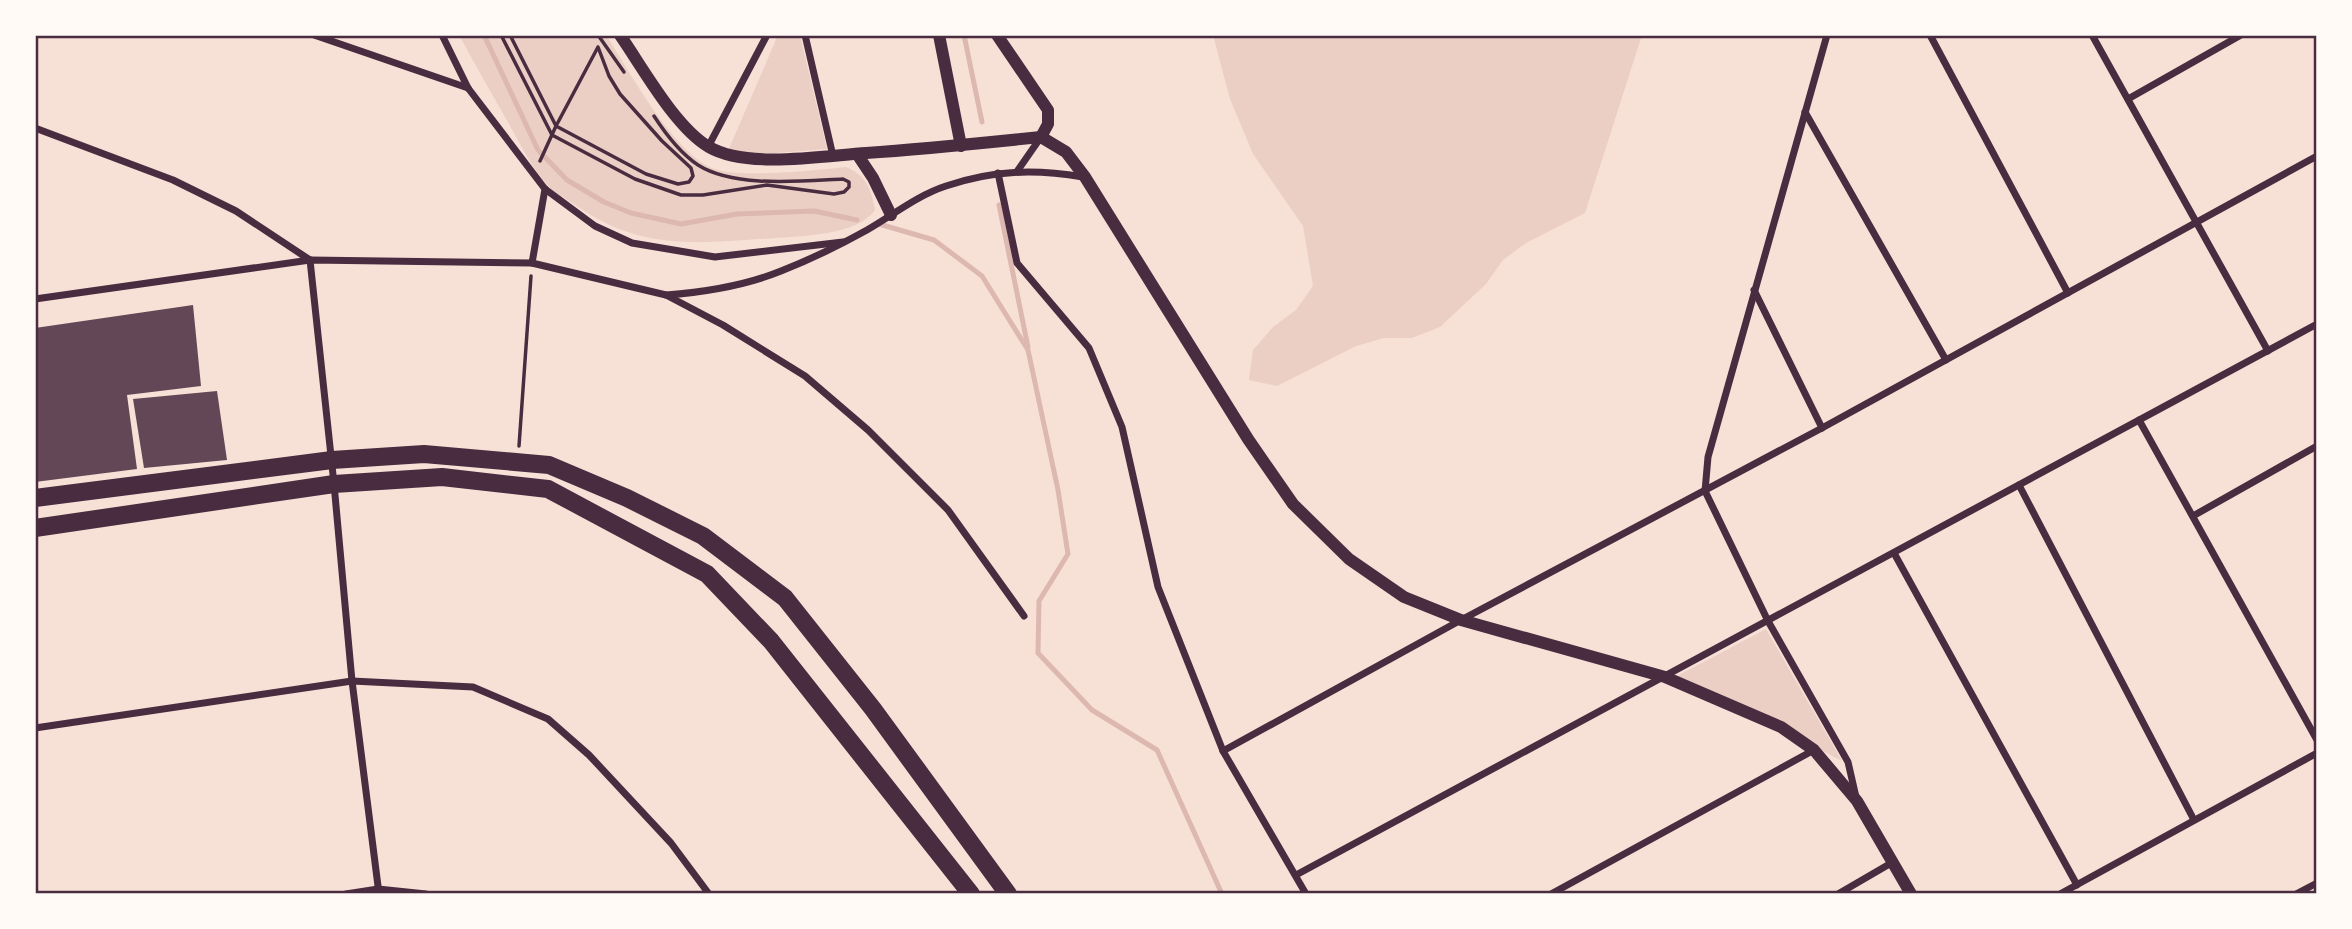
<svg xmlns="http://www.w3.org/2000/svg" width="2352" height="929" font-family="'Roboto Condensed',sans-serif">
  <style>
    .green { fill: #ebcfc5 }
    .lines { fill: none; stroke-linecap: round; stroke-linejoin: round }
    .stream { stroke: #dcb8b0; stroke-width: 5 }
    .building { fill: #644757 }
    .path { stroke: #4a2c40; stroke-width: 3.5 }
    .minor { stroke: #4a2c40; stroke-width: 7 }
    .tertiary { stroke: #4a2c40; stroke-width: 12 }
    .primary { stroke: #4a2c40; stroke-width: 18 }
    .neatline { fill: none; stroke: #4a2c40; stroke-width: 2.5 }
  </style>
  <rect width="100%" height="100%" fill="#f7e1d7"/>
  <g class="green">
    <path d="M459 35H606C630 72 672 151 712 168 736 179 817 170 846 167 867 176 871 189 875 210 858 235 803 236 775 238 697 243 643 252 575 205 567 199 556 194 549 187 532 169 521 145 509 124 492 94 475 65 459 35Z"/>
    <path d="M778 35H800L827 149 762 154 728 151Z"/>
    <path d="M1213 35H1642L1585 213 1526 243 1503 260 1486 284 1440 327 1412 338H1384L1356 346 1277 386 1249 380 1253 350 1273 327 1296 310 1313 286 1303 226 1253 154 1230 99Z"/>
    <path d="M1766 629 1842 761 1677 676Z"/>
  </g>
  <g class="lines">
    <g class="stream">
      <path d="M484 35 538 150 567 180 604 202 631 213 681 224 737 214 814 211 857 220"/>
      <path d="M964 35 982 122"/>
      <path d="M999 205 1028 347"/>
      <path d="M879 224 934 240 982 276 1028 350 1058 490 1068 554 1039 601 1038 653 1092 710 1157 750 1222 894"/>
    </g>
  </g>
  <g class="building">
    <path d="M193 305 201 386 127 395 137 469 35 482V328Z"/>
    <path d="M217 391 227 460 144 468 133 399Z"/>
  </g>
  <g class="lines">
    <g class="path">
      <path d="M501 35 552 135 635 179 681 195H703L767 185 834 194 844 192 849 187V182L843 179C801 181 734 188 698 165 680 153 665 133 654 116"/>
      <path d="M510 35 556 126 646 174 678 184 689 182 693 176 691 168 662 141 620 94 609 76 598 47 556 126 540 161"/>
      <path d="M598 35 624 72"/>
      <path d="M519 446 531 276"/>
    </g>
    <g class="minor">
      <path d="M314 35 468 88"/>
      <path d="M442 35 468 88 545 189 595 226 632 243 715 257 843 242"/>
      <path d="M805 35 833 156"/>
      <path d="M1827 35 1708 457 1705 491 1768 621 1848 762 1856 797"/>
      <path d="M1930 35 2068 293"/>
      <path d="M2092 35 2268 351"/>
      <path d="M2128 99 2241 35"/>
      <path d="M1805 112 1946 360"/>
      <path d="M35 128 173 180 236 211 310 260"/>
      <path d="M708 147 767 35"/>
      <path d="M1018 170 1041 137"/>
      <path d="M998 173 1017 263 1089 348 1122 427 1158 587 1223 751 1306 894"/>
      <path d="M310 260 334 484 352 681 379 894"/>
      <path d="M532 263 545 189"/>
      <path d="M1754 290 1822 428"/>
      <path d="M666 295C706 292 744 286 781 271 809 260 840 245 867 230 893 215 918 195 946 186 993 170 1035 169 1083 177"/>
      <path d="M35 299 310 260 532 263 666 295 723 325 805 376 868 430 948 510 1024 616"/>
      <path d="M2139 420 2317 740"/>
      <path d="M2019 485 2194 820"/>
      <path d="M2193 516 2317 446"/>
      <path d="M1894 553 2077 885"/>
      <path d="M35 728 352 681 473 687 548 719 589 755 671 843 709 894"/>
      <path d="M1223 751 1461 620 1822 428 2317 156"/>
      <path d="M1296 875 2317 324"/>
      <path d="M346 894 378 889 426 894"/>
      <path d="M1551 894 1814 750"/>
      <path d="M1838 894 1893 862"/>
      <path d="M2060 894 2317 753"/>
      <path d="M2296 894 2317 883"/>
    </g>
    <g class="tertiary">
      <path d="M620 35C643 68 675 127 709 147 747 169 823 156 866 153 925 149 983 143 1041 137"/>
      <path d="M939 35 961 146"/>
      <path d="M997 35 1048 110V124L1041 137"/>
      <path d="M1041 137 1066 152 1085 177 1248 439 1293 504 1349 559 1404 597 1461 620 1665 677 1781 727 1814 750 1857 801 1911 894"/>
      <path d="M857 154 873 178 891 215"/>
    </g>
    <g class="primary">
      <path d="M35 498 332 460 424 454 549 465 627 498 703 536 785 598 873 709 1008 894"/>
      <path d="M35 528 334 484 442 477 548 489 707 574 771 641 971 894"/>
    </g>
  </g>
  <rect width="2352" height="929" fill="none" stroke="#fffaf5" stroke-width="74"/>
  <rect x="37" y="37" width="2278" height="855" class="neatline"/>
</svg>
